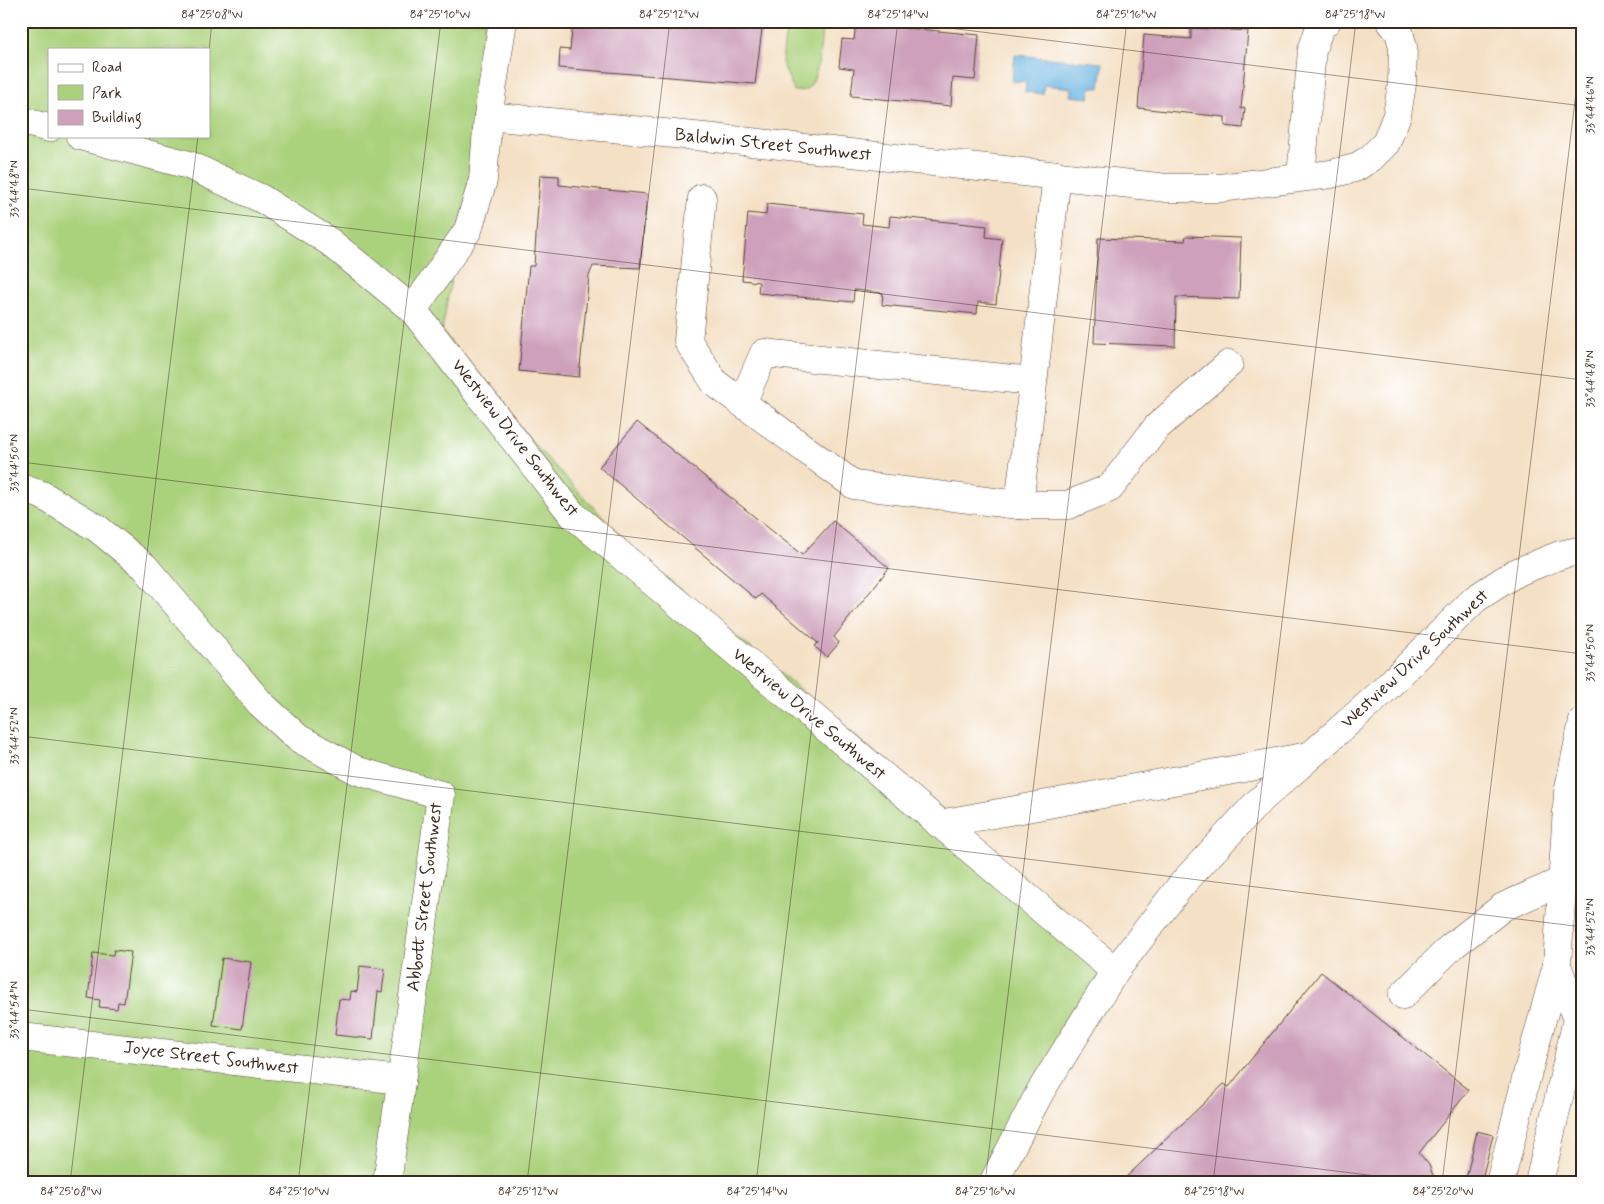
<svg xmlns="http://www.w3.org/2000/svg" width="1604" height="1204" font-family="Mynerve,sans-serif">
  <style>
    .green { fill: #aad17b; stroke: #727e4c; fill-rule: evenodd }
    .water { fill: #68b2e0; stroke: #526e7f }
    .building { fill: #cea0bb }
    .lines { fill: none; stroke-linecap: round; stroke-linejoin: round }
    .minor-casing { stroke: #574537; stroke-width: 29 }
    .minor { stroke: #fff; stroke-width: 28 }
    .ticks { fill: none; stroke: #3b2a1e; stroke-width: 1; stroke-opacity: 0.45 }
    .labels { text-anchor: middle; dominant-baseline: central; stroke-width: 4; stroke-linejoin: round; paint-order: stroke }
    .street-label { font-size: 18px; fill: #3b2a1e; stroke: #fff }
    .neatline { fill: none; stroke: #3b2a1e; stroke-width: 2 }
    .ticks-label { font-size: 12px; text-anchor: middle; fill: #3b2a1e }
  </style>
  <rect width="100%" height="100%" fill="#fff"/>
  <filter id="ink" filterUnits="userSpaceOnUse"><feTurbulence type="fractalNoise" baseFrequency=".02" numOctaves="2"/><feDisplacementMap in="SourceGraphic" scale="10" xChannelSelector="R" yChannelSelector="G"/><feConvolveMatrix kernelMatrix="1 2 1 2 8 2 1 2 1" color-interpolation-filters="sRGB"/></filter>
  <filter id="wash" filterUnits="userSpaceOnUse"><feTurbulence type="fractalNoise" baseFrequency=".0096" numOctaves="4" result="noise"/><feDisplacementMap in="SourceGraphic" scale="20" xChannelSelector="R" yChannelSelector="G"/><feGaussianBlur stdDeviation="1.12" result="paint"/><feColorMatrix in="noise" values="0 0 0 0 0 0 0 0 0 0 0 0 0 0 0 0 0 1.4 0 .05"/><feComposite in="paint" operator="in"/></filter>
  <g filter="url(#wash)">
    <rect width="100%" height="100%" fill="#f4e0c5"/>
    <g class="green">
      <path d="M21 21H485L477 133 442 331 533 443 636 552 1113 952 987 1183H21ZM49 49H209V136H49Z"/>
      <path d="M790 25 822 29C820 46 820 74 809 87 806 91 799 91 794 91L782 62 786 28Z"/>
    </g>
    <path class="water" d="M1015 55 1103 63 1100 88 1091 87 1089 98 1070 96 1071 88 1044 85 1043 94 1025 92 1026 82 1012 81Z"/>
    <g id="blocks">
      <g class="building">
        <path d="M573 21H696L762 29 755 84 559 68 560 49 570 50Z"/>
        <path d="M856 23 979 35 975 80 953 78 951 106 851 96 854 69 839 67 842 39 854 40Z"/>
        <path d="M1191 28 1248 31 1241 109 1245 108 1243 128 1225 126V117L1138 108 1144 35 1191 39Z"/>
        <path d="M540 175 559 176V185L647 194 640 268 593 266 589 276 579 377 519 371 529 266H534Z"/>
        <path d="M767 204 863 214 862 224 889 227 890 216 987 226 986 237 1002 239 996 304 978 302 977 314 882 305 883 293 854 290 853 302 758 293 759 282 742 280 748 213 766 215Z"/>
        <path d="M1186 236 1241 238 1239 299 1176 297 1175 346 1094 343 1098 238 1185 241Z"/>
        <path d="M637 422 802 555 833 521 889 568 834 637 839 643 827 657 814 646 818 643 761 594 756 599 599 467Z"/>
        <path d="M114 950 131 952 124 1003 118 1002 117 1009 99 1007 100 1000 88 998 93 953 113 955Z"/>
        <path d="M222 958 251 962 242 1029 213 1025Z"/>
        <path d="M360 966 385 969 382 992 378 991 373 1039 335 1035 339 999 350 1000 351 991 357 992Z"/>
        <path d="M1321 972 1469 1090 1419 1153 1429 1165 1436 1183H1120L1224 1084 1229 1087Z"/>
        <path d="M1477 1131 1493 1135 1481 1183H1465Z"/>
      </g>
    </g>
  </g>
  <g filter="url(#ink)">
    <use href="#blocks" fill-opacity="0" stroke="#574537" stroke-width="1"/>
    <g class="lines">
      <g class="minor-casing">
        <g id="minor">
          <path d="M488 116 715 138 1167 188H1220L1331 174 1355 168 1371 158 1386 143 1397 115 1402 84 1403 47 1399 32 1390 21"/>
          <path d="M21 121 49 128"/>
          <path d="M80 136 189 165 262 199 330 242 413 310 572 514 1115 971"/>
          <path d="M1301 177 1312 50 1320 27 1327 21"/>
          <path d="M702 198 688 341 715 383 854 485 1019 505 1057 175"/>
          <path d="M413 310 468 230 483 180 488 116 503 21"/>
          <path d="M742 403 764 353 1033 381"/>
          <path d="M21 488 42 495 97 528 145 567 260 703 298 738 358 771 441 795 387 1183"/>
          <path d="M1019 505H1068L1110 488 1157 427 1229 364"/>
          <path d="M939 824 1309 756"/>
          <path d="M1403 995 1451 947 1503 907 1562 881"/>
          <path d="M21 1037 401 1080"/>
          <path d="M993 1183 1040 1092 1115 971 1183 883 1257 803 1380 694 1475 599 1515 573 1560 555 1583 550"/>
          <path d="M1500 1183 1528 1071 1557 965"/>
          <path d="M1539 1183 1577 1020 1557 965 1568 793 1583 721"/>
        </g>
      </g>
      <use href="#minor" class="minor"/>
    </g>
  </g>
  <path class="ticks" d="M892 21 1583 106M209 51 212 21M21 188 1583 380M21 462 1583 654M21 736 1583 927M21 1009 1433 1183M70 1183 198 136M298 1183 441 21M527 1183 670 21M756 1183 898 21M985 1183 1127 21M1213 1183 1356 21M1442 1183 1583 36"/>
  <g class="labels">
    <g class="street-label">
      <text transform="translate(773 145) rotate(6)">Baldwin Street Southwest</text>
      <text transform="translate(515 438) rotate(52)">Westview Drive Southwest</text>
      <text transform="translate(1415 659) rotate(-43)">Westview Drive Southwest</text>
      <text transform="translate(809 714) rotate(40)">Westview Drive Southwest</text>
      <text transform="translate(425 897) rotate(-83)">Abbott Street Southwest</text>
      <text transform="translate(211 1058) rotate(7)">Joyce Street Southwest</text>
    </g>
  </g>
  <rect width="1604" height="1204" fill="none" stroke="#fff" stroke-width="55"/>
  <rect x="48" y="48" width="162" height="90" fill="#ffffff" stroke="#b1aaa5"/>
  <rect x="58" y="64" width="25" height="8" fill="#ffffff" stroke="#b1aaa5"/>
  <text x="92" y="72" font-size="15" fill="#3b2a1e">Road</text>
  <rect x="58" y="85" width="25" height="15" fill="#aad17b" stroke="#b1aaa5"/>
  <text x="92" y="98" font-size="15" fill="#3b2a1e">Park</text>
  <rect x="58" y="110" width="25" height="15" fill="#cea0bb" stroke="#b1aaa5"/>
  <text x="92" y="122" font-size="15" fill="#3b2a1e">Building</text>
  <rect x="28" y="28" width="1548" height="1148" class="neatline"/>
  <g class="ticks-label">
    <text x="212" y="18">84°25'08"W</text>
    <text x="440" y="18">84°25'10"W</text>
    <text x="669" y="18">84°25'12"W</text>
    <text x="898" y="18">84°25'14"W</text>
    <text x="1126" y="18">84°25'16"W</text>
    <text x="1355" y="18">84°25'18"W</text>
    <text transform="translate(1590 105) rotate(-90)" y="4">33°44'46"N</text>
    <text transform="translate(14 189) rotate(-90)" y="4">33°44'48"N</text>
    <text transform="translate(1590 379) rotate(-90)" y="4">33°44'48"N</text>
    <text transform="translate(14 463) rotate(-90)" y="4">33°44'50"N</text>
    <text transform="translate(1590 653) rotate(-90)" y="4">33°44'50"N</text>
    <text transform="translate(14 736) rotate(-90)" y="4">33°44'52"N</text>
    <text transform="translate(1590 927) rotate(-90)" y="4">33°44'52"N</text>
    <text transform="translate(14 1010) rotate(-90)" y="4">33°44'54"N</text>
    <text x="71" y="1195">84°25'08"W</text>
    <text x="299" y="1195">84°25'10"W</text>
    <text x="528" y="1195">84°25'12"W</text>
    <text x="757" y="1195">84°25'14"W</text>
    <text x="985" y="1195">84°25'16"W</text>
    <text x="1214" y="1195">84°25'18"W</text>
    <text x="1443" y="1195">84°25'20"W</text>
  </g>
</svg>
